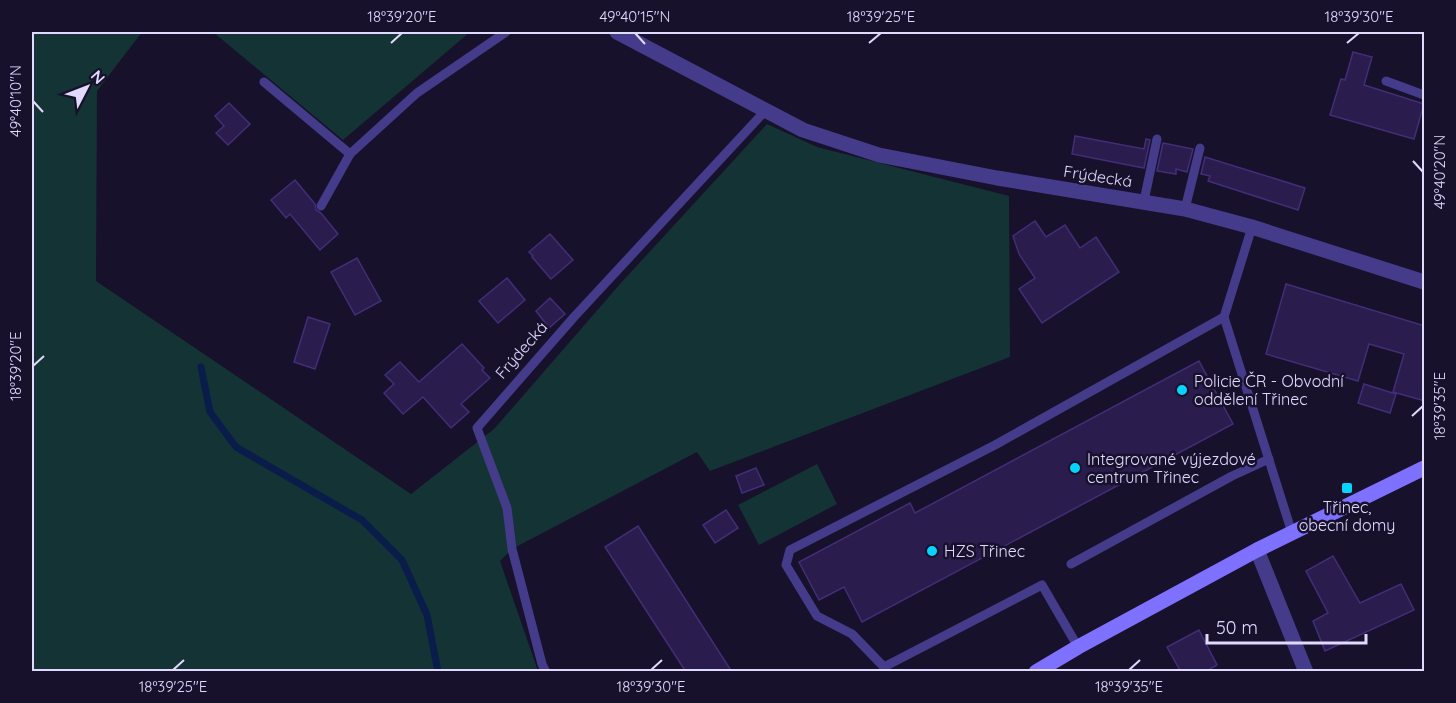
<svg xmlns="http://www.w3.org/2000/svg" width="1456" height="703" font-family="Quicksand,sans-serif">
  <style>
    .green { fill: #143335 }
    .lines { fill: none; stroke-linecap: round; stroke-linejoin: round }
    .stream { stroke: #0a1d4a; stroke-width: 7 }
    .building { fill: #2a1c4c; stroke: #422e78; stroke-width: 1.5 }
    .lane { stroke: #443c8a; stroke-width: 9 }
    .street { stroke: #443c8a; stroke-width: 15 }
    .secondary { stroke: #7f71ff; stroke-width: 15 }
    .ticks { fill: none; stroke: #e1daff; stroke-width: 2 }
    .poi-dot { fill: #06d4ff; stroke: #17112b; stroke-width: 2 }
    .labels { text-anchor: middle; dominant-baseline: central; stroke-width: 5; stroke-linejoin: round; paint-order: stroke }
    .street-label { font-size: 16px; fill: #e1daff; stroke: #17112b }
    .poi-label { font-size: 16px; fill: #e1daff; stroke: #17112b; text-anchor: start }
    .neatline { fill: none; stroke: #e1daff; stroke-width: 2 }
    .ticks-label { font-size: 15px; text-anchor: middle; fill: #e1daff }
  </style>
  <rect width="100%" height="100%" fill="#17112b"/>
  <g class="green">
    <path d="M32 32H142L97 91 96 281 411 494 494 429 620 284 767 124 817 147 1009 196 1010 357 710 471 697 452 512 549 500 561 538 671H32Z"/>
    <path d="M213 32H470L343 140Z"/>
    <path d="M817 464 837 504 759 545 738 505Z"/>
  </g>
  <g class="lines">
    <path class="stream" d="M201 367 210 412 236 447 362 520 402 560 427 615 438 672"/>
  </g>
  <g class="building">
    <path d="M1353 52 1372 57 1364 85 1424 104 1414 139 1330 115 1341 79 1345 80Z"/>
    <path d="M229 103 250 124 228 145 216 133 224 126 215 116Z"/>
    <path d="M1075 136 1144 149 1146 139 1150 140 1144 168 1072 154Z"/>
    <path d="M1163 143 1193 149 1187 172 1176 169V174L1157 171Z"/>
    <path d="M1205 157 1305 188 1298 210 1208 181 1210 176 1201 174Z"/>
    <path d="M295 180 315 204 316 210 321 213 338 234 320 250 290 214 286 218 271 200Z"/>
    <path d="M1035 221 1046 237 1065 225 1080 248 1096 237 1119 272 1042 323 1019 289 1035 278 1019 254 1013 236Z"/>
    <path d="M550 234 573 260 551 279 532 257 533 256 529 252Z"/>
    <path d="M357 258 381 301 355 315 331 272Z"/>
    <path d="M507 278 525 300 498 323 479 301Z"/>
    <path d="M1286 284 1425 326V401L1393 392 1404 354 1369 344 1358 381 1266 354Z"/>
    <path d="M550 298 565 314 549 328 536 311Z"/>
    <path d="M308 317 330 324 315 369 294 362Z"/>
    <path d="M462 344 484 368 482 370 490 378 461 404 469 412 451 428 423 397 403 414 384 393 394 384 385 375 400 362 419 382Z"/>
    <path d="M1199 361 1233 424 862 622 844 587 819 600 799 562 910 503 915 513Z"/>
    <path d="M1364 384 1396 394 1390 413 1358 403Z"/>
    <path d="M756 468 764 485 742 493 736 476Z"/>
    <path d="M726 510 738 528 715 543 703 525Z"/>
    <path d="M638 526 732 672H686L605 547Z"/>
    <path d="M1333 556 1360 603 1401 584 1414 610 1325 651 1313 621 1328 613 1306 571Z"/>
    <path d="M1199 630 1217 665 1205 672H1181L1167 647Z"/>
  </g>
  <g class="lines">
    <g class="lane">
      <path d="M1386 81 1424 95"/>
      <path d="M264 82 350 154"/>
      <path d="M1144 201 1157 139"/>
      <path d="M321 206 350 154 417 93 506 32"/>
      <path d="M1185 209 1200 148"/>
      <path d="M1252 227 1224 317 1292 533"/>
      <path d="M1071 564 1232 476 1269 459"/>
      <path d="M1078 647 1042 585 884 667 852 634 817 616 786 565 790 550 995 445 1224 317"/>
      <path d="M546 672 542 664 512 549 507 508 477 428 574 317 766 110"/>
    </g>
    <g class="street">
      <path d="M617 32 803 130 879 155 997 178 1185 209 1252 227 1424 282"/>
      <path d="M1257 550 1306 672"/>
    </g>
    <path class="secondary" d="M1036 672 1078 647 1257 550 1424 468"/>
  </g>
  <path class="ticks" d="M635 33 645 44M391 43 402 33M869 43 881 33M1347 43 1359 33M33 101 43 112M1413 161 1423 172M33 366 44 356M1412 416 1423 406M173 670 184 660M651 670 662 660M1129 670 1140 660"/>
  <g class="poi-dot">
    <circle cx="1182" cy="390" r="6"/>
    <circle cx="1075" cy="468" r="6"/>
    <rect x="1341" y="482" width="12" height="12" rx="3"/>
    <circle cx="932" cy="551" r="6"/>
  </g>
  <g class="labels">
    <g class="street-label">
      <text transform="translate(1098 176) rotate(9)">Frýdecká</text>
      <text transform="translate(521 350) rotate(-49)">Frýdecká</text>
    </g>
    <g class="poi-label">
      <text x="1194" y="381">Policie ČR - Obvodní<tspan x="1194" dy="18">oddělení Třinec</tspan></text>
      <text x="1087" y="459">Integrované výjezdové<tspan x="1087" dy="18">centrum Třinec</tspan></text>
      <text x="1347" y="507" text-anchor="middle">Třinec,<tspan x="1347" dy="18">obecní domy</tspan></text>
      <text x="944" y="551">HZS Třinec</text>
    </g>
  </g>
  <rect width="1456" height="703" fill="none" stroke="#17112b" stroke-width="66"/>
  <g transform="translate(87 87) rotate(48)" stroke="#17112b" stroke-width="4.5" paint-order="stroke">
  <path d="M0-4.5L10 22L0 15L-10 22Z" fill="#e1daff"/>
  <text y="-9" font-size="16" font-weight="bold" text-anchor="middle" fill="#e1daff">N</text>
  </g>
  <path d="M1207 634v9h159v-9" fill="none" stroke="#e1daff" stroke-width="3"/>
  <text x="1216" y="634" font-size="18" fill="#e1daff" stroke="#17112b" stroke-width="4.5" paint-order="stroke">50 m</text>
  <rect x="33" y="33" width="1390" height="637" class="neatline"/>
  <g class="ticks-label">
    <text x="402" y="22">18°39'20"E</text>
    <text x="635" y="22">49°40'15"N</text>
    <text x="881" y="22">18°39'25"E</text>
    <text x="1359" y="22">18°39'30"E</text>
    <text transform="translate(16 101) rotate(-90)" y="5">49°40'10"N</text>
    <text transform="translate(1440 172) rotate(-90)" y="5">49°40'20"N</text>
    <text transform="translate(16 366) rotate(-90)" y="5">18°39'20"E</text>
    <text transform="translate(1440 406) rotate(-90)" y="5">18°39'35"E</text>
    <text x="173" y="692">18°39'25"E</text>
    <text x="651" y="692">18°39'30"E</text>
    <text x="1129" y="692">18°39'35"E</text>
  </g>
</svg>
